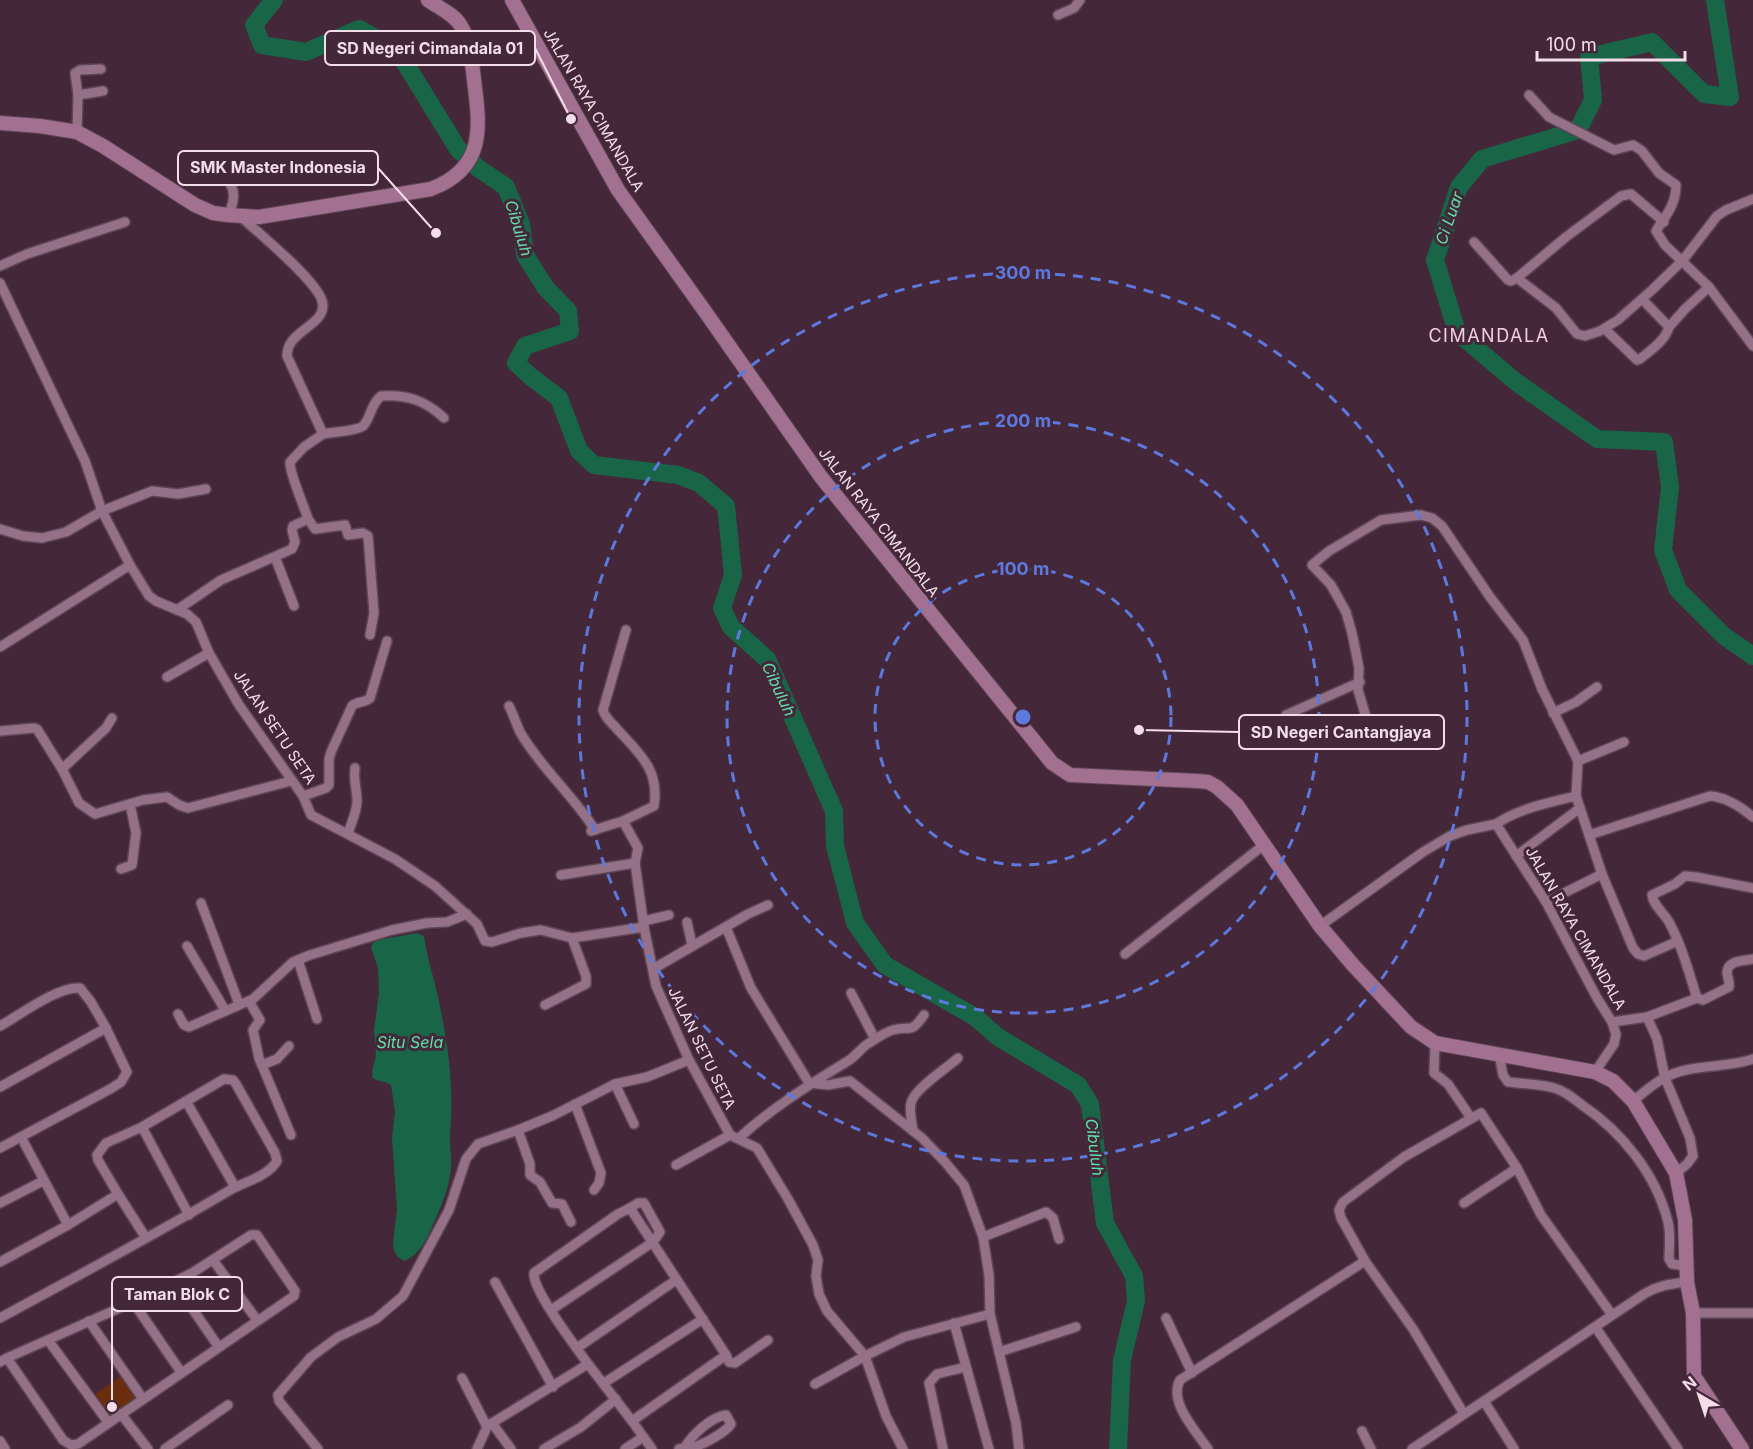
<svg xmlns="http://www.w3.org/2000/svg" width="1753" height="1449" font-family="Inter,sans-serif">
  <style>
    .green { fill: #6c2c0e }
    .water { fill: #186547 }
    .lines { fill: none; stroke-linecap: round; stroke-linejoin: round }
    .river { stroke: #186547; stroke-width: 18 }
    .street-casing { stroke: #5e4555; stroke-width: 12 }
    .secondary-casing { stroke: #5e4555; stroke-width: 16 }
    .street { stroke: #947186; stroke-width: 9 }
    .secondary { stroke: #a37190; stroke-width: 14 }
    .ring { fill: none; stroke: #5d79dd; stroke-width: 3; stroke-dasharray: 10 8 }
    .labels { text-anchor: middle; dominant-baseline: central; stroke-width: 6; stroke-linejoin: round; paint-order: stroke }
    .street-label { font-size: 15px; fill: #f2dde9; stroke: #45273a }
    .water-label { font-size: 16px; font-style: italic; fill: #5ee0a8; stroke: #45273a }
    .quarter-label { font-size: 18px; letter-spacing: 1.5px; fill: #f3cce3; stroke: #45273a }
    .centre { fill: #5d79dd; stroke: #45273a; stroke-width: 3 }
    .ring-label { font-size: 18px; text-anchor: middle; font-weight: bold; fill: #5d79dd; stroke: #45273a; stroke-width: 6; stroke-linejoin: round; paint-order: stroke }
    .leader { fill: none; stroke: #f2dde9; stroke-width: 2 }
    .callout-dot { fill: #f2dde9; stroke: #45273a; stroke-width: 2 }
    .callout { fill: #45273a; stroke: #f2dde9; stroke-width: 2 }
    .callout-label { font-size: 16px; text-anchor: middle; font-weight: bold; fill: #f2dde9 }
  </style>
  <rect width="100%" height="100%" fill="#45273a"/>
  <path class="green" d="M120 1376 137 1396 109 1418 93 1396Z"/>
  <path class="water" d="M417 933 424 936C427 960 436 983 440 1007 449 1049 454 1091 450 1134 449 1144 452 1155 451 1166 450 1186 442 1205 434 1222 428 1237 420 1255 404 1261L398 1257 394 1250 393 1243 397 1210 392 1138 395 1112 391 1085C385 1080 377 1083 372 1077L373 1067 376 1056 374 1030 379 993 378 968 371 947 373 943 378 940Z"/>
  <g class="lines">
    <g class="river">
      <path d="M274 0 254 25 262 45 306 52 359 29 397 50 458 149 478 168 506 187 521 224 525 255 545 287 568 311 570 331 525 346 516 363 530 376 559 398 579 451 594 465 678 475 699 483 726 506 733 575 722 608 731 627 767 659 834 811 835 846 855 923 885 965 975 1017 998 1037 1078 1085 1090 1104 1105 1223 1134 1276 1136 1301 1122 1360 1118 1449"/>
      <path d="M1715 0 1730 97 1704 94 1652 42 1589 57 1593 100 1578 130 1482 159 1459 187 1435 260 1457 332 1516 382 1597 439 1664 442 1670 487 1663 550 1678 590 1724 636 1753 656"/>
    </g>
    <g class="street-casing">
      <g id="street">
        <path d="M1058 15 1074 8 1080 0"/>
        <path d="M78 95 103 91"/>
        <path d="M1529 95 1549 117 1614 150 1633 145 1642 151 1659 173 1676 185C1676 206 1665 216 1656 231L1665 245 1709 287 1753 346"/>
        <path d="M77 132 78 95 75 73 80 70 101 69"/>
        <path d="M215 160C229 183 241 189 228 215"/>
        <path d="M1474 242 1508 280 1511 281 1517 278 1556 308 1577 334 1585 336 1600 331 1618 320 1652 290 1683 260 1717 216 1726 210 1753 199"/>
        <path d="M0 266 27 254 125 222"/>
        <path d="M1517 278 1566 237 1621 196 1631 194 1664 222"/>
        <path d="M0 283 85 461 102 511 130 565 149 596 156 601 187 614 196 622 209 653 239 705 303 796 311 815 395 859 435 886 477 924 485 941 492 942 521 933 541 930 572 938 644 927 656 986 689 1060 730 1135 757 1148 788 1199 813 1245 818 1260 816 1276 819 1294 827 1311 865 1356 886 1416 903 1449"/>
        <path d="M1669 327 1685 309 1709 287"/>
        <path d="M1605 329 1637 360 1640 359C1651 350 1665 341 1669 327L1642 299"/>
        <path d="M323 434C332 432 357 431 363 426 371 418 370 405 381 396 407 394 426 401 444 418"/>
        <path d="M308 519 315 529 345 525 348 535 363 533 368 536 374 613 370 635"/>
        <path d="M0 529 23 536 42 538 66 532 102 511 152 491 178 494 206 489"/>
        <path d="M275 557 294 606"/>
        <path d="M177 610 221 580 292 549 295 542 292 530 293 526 308 519C304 506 289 472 290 462L304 447 323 434 287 356C287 337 306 331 318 318 322 313 324 307 322 301 317 281 259 233 241 217"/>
        <path d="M626 630 603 710C605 718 612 723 617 729 639 753 660 770 654 806L623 821 638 848 635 863 644 927"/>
        <path d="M0 647 130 565"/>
        <path d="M167 677 209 653"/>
        <path d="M509 706C513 714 516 723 520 732 540 767 573 795 595 830"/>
        <path d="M1553 713 1576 702 1597 687"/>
        <path d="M1286 715 1360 682"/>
        <path d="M1403 720 1378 735 1373 733 1366 717 1358 690 1359 668 1352 633 1346 612 1331 585 1312 565 1329 551 1381 520 1421 515 1432 518 1442 526 1490 597 1523 640 1542 689 1578 761 1576 796 1602 874 1633 948 1638 954 1644 956 1678 941"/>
        <path d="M0 731 34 728 37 729 62 769 79 803 95 814 143 800 167 797 179 805 188 808 291 781"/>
        <path d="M1578 761 1624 742"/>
        <path d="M62 769 106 728 112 718"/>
        <path d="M303 796 326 788 329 785V759L331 752 352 706C357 701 365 703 370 698L387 641"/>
        <path d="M1496 824C1520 808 1548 803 1576 796"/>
        <path d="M591 831 623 821"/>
        <path d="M348 834C351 823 357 812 357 801 357 789 353 780 355 768"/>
        <path d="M1589 835 1710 796C1726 797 1741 807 1753 817"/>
        <path d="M1516 856 1580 808"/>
        <path d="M121 869 132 865 136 833 130 804"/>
        <path d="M561 875 635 863"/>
        <path d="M1546 902 1602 874"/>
        <path d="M201 903 239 1004"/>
        <path d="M644 921 669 915"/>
        <path d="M687 922 692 945"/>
        <path d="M1320 926 1423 852 1450 836 1467 830 1496 824 1546 902 1597 998 1612 1022 1616 1034 1614 1044 1595 1072"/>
        <path d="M726 927 751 988 809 1083 828 1085 850 1081 922 1138 945 1162 964 1185 983 1237 989 1275 990 1314 904 1337 865 1356 815 1384"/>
        <path d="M187 946 225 1010"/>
        <path d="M1125 954 1265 844"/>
        <path d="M298 960 317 1019"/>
        <path d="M653 969 748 914 768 905"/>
        <path d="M851 993 875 1039"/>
        <path d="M1697 998C1689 973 1682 946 1669 922 1664 913 1653 905 1652 895L1675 884 1685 876 1696 877 1753 888"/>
        <path d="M249 1001 260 1020 253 1030 259 1058 291 1135"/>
        <path d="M545 1005 586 984V976L572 938"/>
        <path d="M178 1014 184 1025 189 1027 253 999 293 962 310 955 392 930 427 923 447 922 467 914"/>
        <path d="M1647 1017 1657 1039 1665 1078 1690 1138 1693 1156 1687 1164 1676 1173"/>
        <path d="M1612 1022 1647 1017 1697 998 1703 1000 1729 987C1730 981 1727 977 1727 972 1728 960 1744 961 1753 959"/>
        <path d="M0 1026C20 1015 58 986 80 988L91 1002 106 1028 127 1072 121 1082 112 1088 0 1148"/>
        <path d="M1435 1043 1434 1073 1448 1084 1471 1118"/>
        <path d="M1499 1054 1503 1075 1508 1082C1523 1084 1540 1084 1554 1088 1565 1091 1573 1098 1582 1105 1622 1132 1656 1174 1668 1222 1671 1234 1669 1248 1669 1259L1672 1264 1687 1266"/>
        <path d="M262 1065 277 1059 289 1046"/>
        <path d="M615 1084 634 1124"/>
        <path d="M0 1087 106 1028"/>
        <path d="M186 1101 235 1187"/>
        <path d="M1633 1101C1643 1093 1653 1084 1664 1078 1691 1063 1725 1069 1753 1059"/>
        <path d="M575 1104 601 1173 599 1183 594 1190"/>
        <path d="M142 1127 189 1215"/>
        <path d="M518 1130 530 1164V1175L540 1182 552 1203 562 1204 571 1222"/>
        <path d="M913 1131C912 1123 909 1111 911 1103 914 1089 947 1068 958 1058"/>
        <path d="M21 1137 68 1225"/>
        <path d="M739 1138C772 1108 810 1084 848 1061 856 1056 861 1048 869 1043 876 1039 885 1032 893 1030 911 1025 910 1035 924 1015"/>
        <path d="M676 1165 730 1135"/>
        <path d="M118 1194 146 1238"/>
        <path d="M0 1203 43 1181"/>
        <path d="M1464 1203 1517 1168"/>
        <path d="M983 1237 1046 1212 1053 1218 1059 1239"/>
        <path d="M213 1260 257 1320"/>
        <path d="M0 1262 68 1225 118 1194 98 1160 97 1155 106 1143 142 1127 224 1079 233 1080 236 1084 275 1153 277 1161C267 1177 246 1181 230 1190 155 1235 77 1276 0 1318"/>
        <path d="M174 1282 218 1346"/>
        <path d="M495 1282 553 1387"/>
        <path d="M133 1302 181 1372"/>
        <path d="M551 1310 653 1242 660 1232 644 1203H638L630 1208"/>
        <path d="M1693 1313H1753"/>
        <path d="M990 1314 1016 1423 1019 1449"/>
        <path d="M1166 1318 1192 1373"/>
        <path d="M89 1321 143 1399"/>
        <path d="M954 1323 989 1449"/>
        <path d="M1596 1328 1678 1449"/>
        <path d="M48 1340 108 1422"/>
        <path d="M577 1348 676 1280"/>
        <path d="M999 1352 1076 1327"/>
        <path d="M726 1355 729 1362 735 1363 768 1340"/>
        <path d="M0 1362 7 1358 63 1440 71 1445 78 1444 294 1296 295 1291 257 1235H251L192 1273 133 1302 7 1358"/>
        <path d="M588 1364 632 1421"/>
        <path d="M462 1378 487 1427"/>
        <path d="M604 1383 703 1319"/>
        <path d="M1484 1401 1514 1449"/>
        <path d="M121 1414 148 1449"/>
        <path d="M1464 1414 1413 1329 1365 1261 1341 1218 1339 1210 1343 1202 1404 1157 1481 1113 1517 1168 1541 1215 1612 1315"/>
        <path d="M492 1423 511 1449"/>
        <path d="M1362 1431 1371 1449"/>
        <path d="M0 1441 5 1449"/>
        <path d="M165 1449 228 1405"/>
        <path d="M318 1449 279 1401 278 1395 311 1357 338 1337 376 1319 403 1296 449 1210 466 1159 478 1144 518 1130 552 1116 615 1084 647 1077 689 1060"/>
        <path d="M477 1449 487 1427 492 1423 588 1364C576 1347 532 1290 534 1273L618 1214 630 1208 726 1355 632 1421 652 1449"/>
        <path d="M544 1449 581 1427 616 1399"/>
        <path d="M625 1449 643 1437"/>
        <path d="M679 1449C685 1447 688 1449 693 1447 703 1445 726 1432 731 1424L726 1415C711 1417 692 1435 685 1447"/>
        <path d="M943 1449 929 1383 937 1374 966 1367"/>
        <path d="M1208 1449C1196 1431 1168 1402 1180 1380L1365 1261"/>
        <path d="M1412 1449 1644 1294C1659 1285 1670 1284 1687 1282"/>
      </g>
    </g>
    <g class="secondary-casing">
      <g id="secondary">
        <path d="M512 0 618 190 704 310 821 477 1052 763 1070 775 1197 781 1208 782 1217 787 1237 805 1320 926 1353 965 1411 1027 1435 1043 1595 1072 1613 1081 1633 1101 1676 1173 1685 1220 1687 1282 1693 1313 1694 1376 1742 1449"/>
        <path d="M0 123 40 126 77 132 103 146 195 205 213 213 228 215 259 217 431 189C486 168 480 127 474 80 472 62 470 41 461 26 454 14 439 8 428 0"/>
      </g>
    </g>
    <use href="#street" class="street"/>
    <use href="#secondary" class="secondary"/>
  </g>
  <g class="ring">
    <circle cx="1023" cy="717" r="148"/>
    <circle cx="1023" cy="717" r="296"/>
    <circle cx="1023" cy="717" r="444"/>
  </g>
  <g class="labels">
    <g class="street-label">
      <text transform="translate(594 110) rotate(60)">JALAN RAYA CIMANDALA</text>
      <text transform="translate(879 522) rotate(52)">JALAN RAYA CIMANDALA</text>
      <text transform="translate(275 727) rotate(56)">JALAN SETU SETA</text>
      <text transform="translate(1576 928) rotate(60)">JALAN RAYA CIMANDALA</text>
      <text transform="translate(702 1048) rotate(64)">JALAN SETU SETA</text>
    </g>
    <g class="water-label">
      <text transform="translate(1449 218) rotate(-71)">Ci Luar</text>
      <text transform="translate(519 228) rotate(73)">Cibuluh</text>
      <text transform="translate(779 689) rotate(65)">Cibuluh</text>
      <text x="410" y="1042">Situ Sela</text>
      <text transform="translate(1095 1147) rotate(83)">Cibuluh</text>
    </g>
    <g class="quarter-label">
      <text x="1489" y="335">CIMANDALA</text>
    </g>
  </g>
  <circle cx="1023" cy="717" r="9" class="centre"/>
  <g class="ring-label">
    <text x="1023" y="279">300 m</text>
    <text x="1023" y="427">200 m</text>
    <text x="1023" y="575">100 m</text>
  </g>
  <path class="leader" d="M571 119L535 48M436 233L378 168M1139 730L1239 732M112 1407L112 1294"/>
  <g class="callout-dot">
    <circle cx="571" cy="119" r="6"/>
    <circle cx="436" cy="233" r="6"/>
    <circle cx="1139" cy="730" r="6"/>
    <circle cx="112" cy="1407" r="6"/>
  </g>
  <g class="callout">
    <rect x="325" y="31" width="210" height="34" rx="6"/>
    <rect x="178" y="151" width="200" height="34" rx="6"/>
    <rect x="1239" y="715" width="205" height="34" rx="6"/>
    <rect x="112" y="1277" width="130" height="34" rx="6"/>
  </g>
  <g class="callout-label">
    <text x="430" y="54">SD Negeri Cimandala 01</text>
    <text x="278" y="173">SMK Master Indonesia</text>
    <text x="1341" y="738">SD Negeri Cantangjaya</text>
    <text x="177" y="1300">Taman Blok C</text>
  </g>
  <g transform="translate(1699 1395) rotate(321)" stroke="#45273a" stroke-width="4.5" paint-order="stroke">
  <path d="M0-4.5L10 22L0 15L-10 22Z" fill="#f2dde9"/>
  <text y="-9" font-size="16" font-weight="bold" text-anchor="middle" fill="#f2dde9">N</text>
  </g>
  <path d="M1537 51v9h148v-9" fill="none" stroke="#f2dde9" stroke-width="3"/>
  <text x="1546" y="51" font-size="18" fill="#f2dde9" stroke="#45273a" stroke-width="4.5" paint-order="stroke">100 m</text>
</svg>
